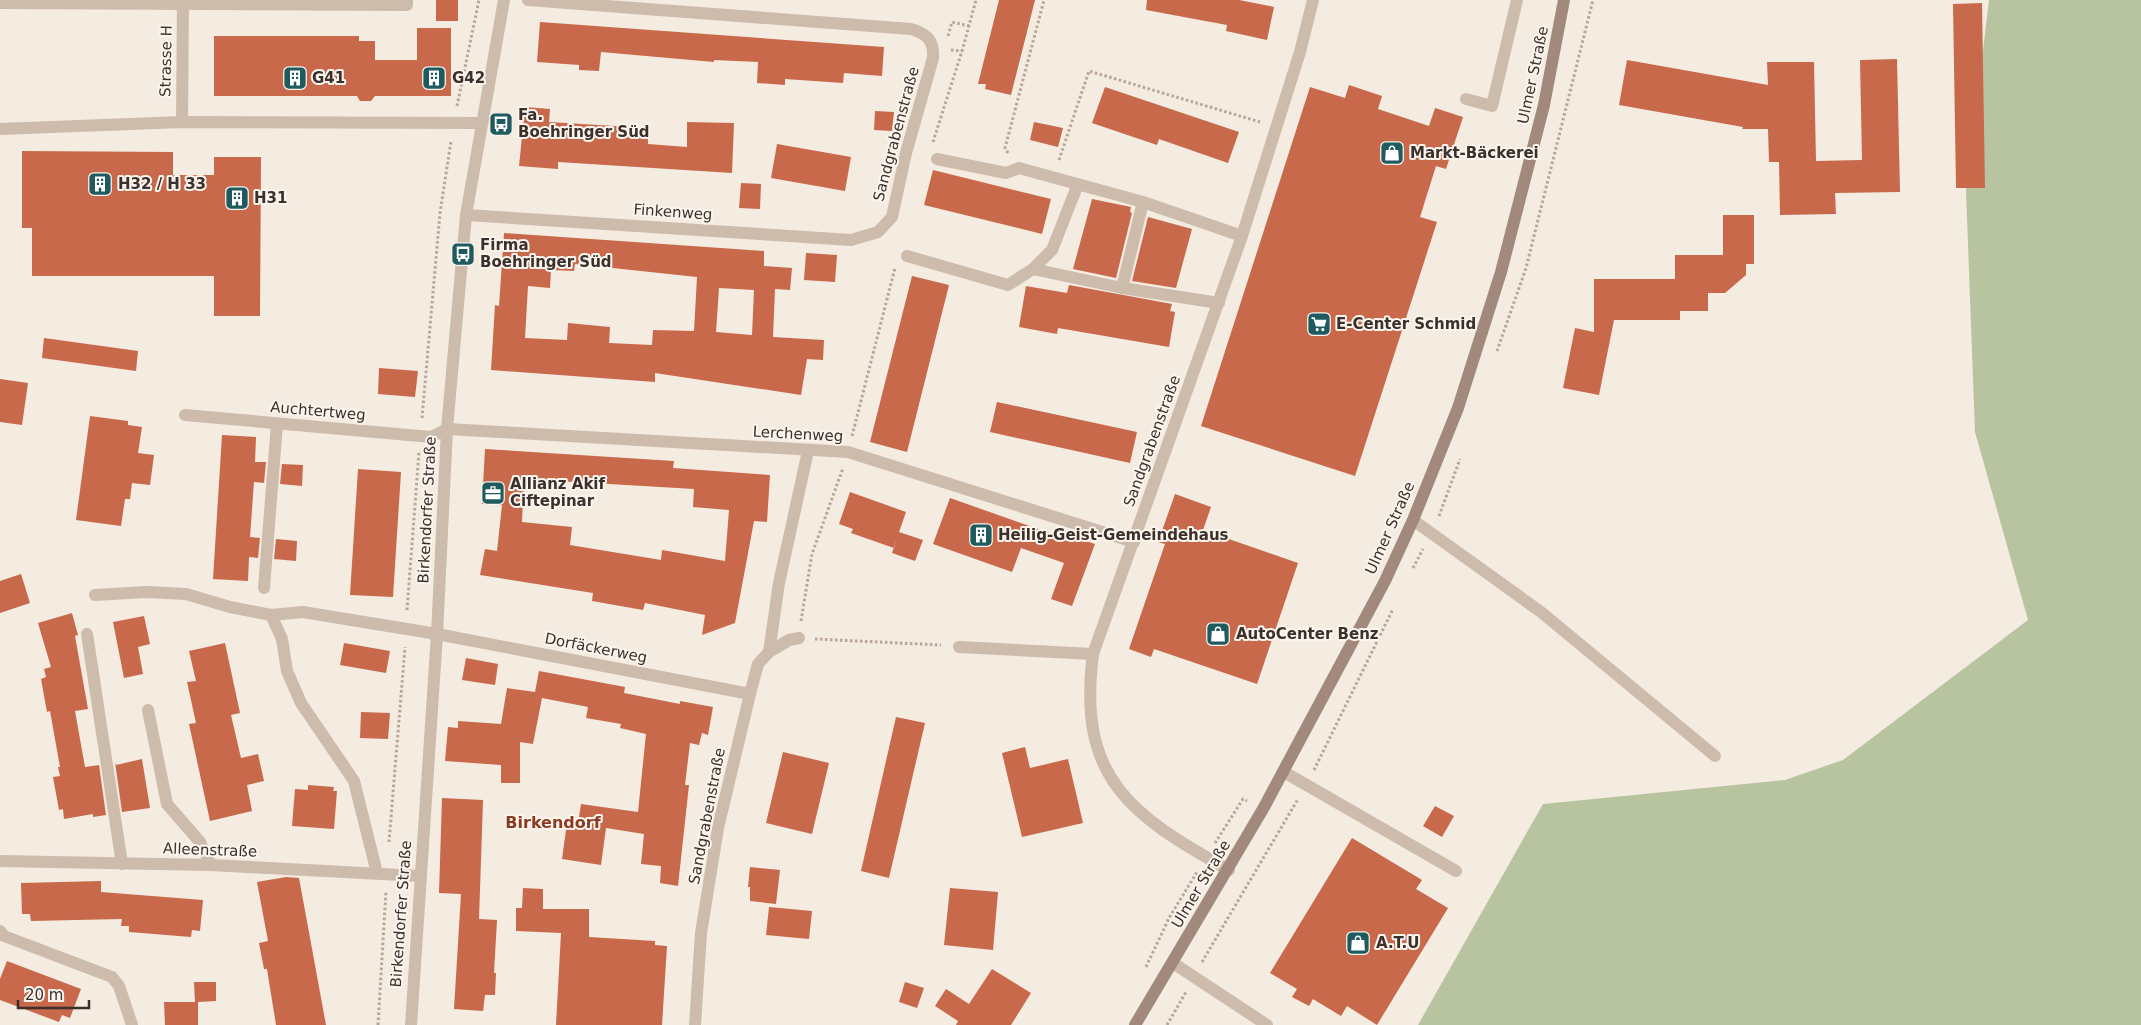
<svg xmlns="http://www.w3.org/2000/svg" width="2141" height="1025" font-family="'DejaVu Sans',sans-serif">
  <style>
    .green { fill: #b8c4a0 }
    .building { fill: #c8694b; fill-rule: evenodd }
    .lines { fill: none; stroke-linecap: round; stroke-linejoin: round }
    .path { stroke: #b9a596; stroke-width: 3; stroke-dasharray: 2.5 2.5; stroke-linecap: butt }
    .service { stroke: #cdbbac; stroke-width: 12 }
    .minor { stroke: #cdbbac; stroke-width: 12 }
    .tertiary { stroke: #cdbbac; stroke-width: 12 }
    .secondary { stroke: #a18a7d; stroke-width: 12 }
    .labels { text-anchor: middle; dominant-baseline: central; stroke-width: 4; stroke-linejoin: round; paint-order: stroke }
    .street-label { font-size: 15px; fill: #3b302b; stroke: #fbf5ee }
    .poi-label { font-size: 15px; font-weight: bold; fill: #3b302b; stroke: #fbf5ee; text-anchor: start }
    .neighbourhood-label { font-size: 16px; font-weight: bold; fill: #8c3b22; stroke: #fbf5ee }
  </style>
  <rect width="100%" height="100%" fill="#f4ebe1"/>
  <path class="green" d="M1989 0H2141V1025H1418L1543 804 1785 780 1843 760 2028 620 1975 432 1966 191Z"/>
  <g class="building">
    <rect x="436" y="0" width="22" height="21"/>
    <path d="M999 0H1035L1011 95 985 89 986 84H978Z"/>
    <path d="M1147 0H1239L1274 7 1267 40 1226 31 1227 25 1146 10Z"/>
    <path d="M1982 3 1985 188H1956L1953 4Z"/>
    <path d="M540 22 884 47 882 76 844 73 843 83 785 79V85L757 83 758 62 714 60V62L601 52 599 71 579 70V65L537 62Z"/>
    <path d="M417 28H451V96H375L371 101H360L357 96H214V36H359V41H375V60H417Z"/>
    <path d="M1897 59 1900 192 1835 193 1836 214 1780 215 1779 162H1769L1768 129H1742L1743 127 1619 105 1627 60 1768 85 1767 62H1814L1816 161 1862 160 1860 60Z"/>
    <path d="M1349 85 1382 96 1378 109 1429 126 1435 108 1463 117 1446 169 1436 166 1420 217 1437 222 1355 476 1201 426 1310 87 1345 98Z"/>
    <path d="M1105 87 1239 132 1228 163 1159 139 1157 145 1092 123Z"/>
    <path d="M525 107 550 109 549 122 648 128V144L687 147V122L734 123 732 173 574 163 558 162V169L519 166Z"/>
    <path d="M875 111 894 112 892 131 874 130Z"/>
    <path d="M1034 122 1063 128 1058 147 1030 140Z"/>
    <path d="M777 144 851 157 845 191 771 178Z"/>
    <path d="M22 151 173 152V175H214V157H261L260 316H214V276H32V228H22Z"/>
    <path d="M933 170 1051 199 1042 234 924 205Z"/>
    <path d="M741 183 761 184 760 209 739 208Z"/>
    <path d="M1092 199 1131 207 1130 212 1132 213 1116 278 1073 269Z"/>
    <path d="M1723 215H1754V264H1746V275L1725 293H1708V311H1680V320H1614L1599 395 1563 388 1575 328 1594 332V279H1675V255H1723Z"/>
    <path d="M1148 217 1192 229 1176 288 1132 281Z"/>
    <path d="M504 233 764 251V266L792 268 790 290 775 289 773 337 824 340 823 360 807 359 801 395 655 373V382L491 370 495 305 499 306ZM575 264 697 277 694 331 653 330 652 345 609 343 610 327 568 323 567 340 525 338 528 286 550 288 551 270 574 271ZM719 288 754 290 752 335 716 332Z"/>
    <path d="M806 253 837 255 835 282 804 280Z"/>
    <path d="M912 276 949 285 907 452 870 442Z"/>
    <path d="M1069 285 1172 304 1170 311 1175 312 1169 347 1058 328 1057 334 1019 327 1026 286 1067 293Z"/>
    <path d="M44 338 138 351 136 371 42 358Z"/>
    <path d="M379 368 418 371 415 397 378 394Z"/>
    <path d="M0 379 28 383 22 425 0 422Z"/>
    <path d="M997 402 1137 432 1130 463 990 432Z"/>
    <path d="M90 416 128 421V425L142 427 138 453 154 455 150 485 132 483 130 499H125L121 526 76 520Z"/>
    <path d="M222 435 256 437 255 462H266L264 483 254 482 250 537 260 538 258 558 249 557 248 581 213 579Z"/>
    <path d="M485 449 674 461 673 468 770 475 767 522 754 521 735 623 702 635 705 615 645 603 643 610 592 601 593 593 480 575 485 549 497 551 502 505 482 504ZM524 479 694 489 693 507 729 510 725 561 662 550 661 560 570 545 572 527 522 522Z"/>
    <path d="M282 464 303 465 302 486 280 484Z"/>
    <path d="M358 469 401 472 393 597 350 595Z"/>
    <path d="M850 492 906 512 899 532 923 540 915 561 892 553 897 538 894 548 851 533 853 529 839 524Z"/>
    <path d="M1175 494 1211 507 1203 530 1298 563 1257 684 1154 649 1151 657 1129 649 1165 544 1158 542Z"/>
    <path d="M950 498 1072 541 1074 537 1095 544 1072 606 1051 599 1064 563 1021 548 1012 572 933 544Z"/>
    <path d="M276 539 297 541 296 561 274 559Z"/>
    <path d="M21 574 30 603 0 613V581Z"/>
    <path d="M72 613 78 635 75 636 88 709 75 711 85 767 99 765 106 815 93 817V814L64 819 63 809 59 810 53 777 60 776 58 767H60L50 711 47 712 41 679 46 677 44 669 51 667 38 623Z"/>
    <path d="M144 616 150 644 138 647 143 674 124 678 113 622Z"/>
    <path d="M225 643 240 713 231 715 241 758 258 754 264 781 247 785 252 811 210 821 189 724 196 723 187 682 196 681 189 651Z"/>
    <path d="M344 643 390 651 386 673 340 665Z"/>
    <path d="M466 658 498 664 495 685 462 680Z"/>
    <path d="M539 671 625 687 624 693 680 704V701L713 707 708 735 702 733 699 745 690 743 685 785H689L678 886 660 883 661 866 641 864 644 834 606 828 601 865 562 859 567 823 578 824 581 804 638 812 646 734 620 728 621 724 586 718 588 707 542 698 533 744 520 742V783H501V765L445 761 448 727 458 728V721L501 724 507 688 535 692Z"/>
    <path d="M361 712 390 713 388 739 360 738Z"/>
    <path d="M896 717 925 723 889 878 861 871Z"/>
    <path d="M1025 747 1030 768 1068 759 1083 823 1022 837 1002 753Z"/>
    <path d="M783 752 829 763 812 834 766 823Z"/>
    <path d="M142 759 150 808 122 812 115 762 116 765Z"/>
    <path d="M308 785 334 787 333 791H337L334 829 292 826 295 789 308 790Z"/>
    <path d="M442 798 483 800 479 919 497 920 494 973H496L495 995H485L483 1011 454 1009 461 894 439 893Z"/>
    <path d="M1435 806 1454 816 1442 837 1423 826Z"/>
    <path d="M1352 838 1422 880 1416 889 1448 908 1377 1025 1347 1006 1341 1016 1313 999 1309 1006 1292 997 1297 989 1270 973Z"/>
    <path d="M750 867 780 870 776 904 750 901V887H748Z"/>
    <path d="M286 877 299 878 326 1025H276L267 969H264L259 943 268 941 257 882Z"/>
    <path d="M101 881V892L203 900 200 931 192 930 191 937 129 932V926H121L122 919 31 921 30 914H22L21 883Z"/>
    <path d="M523 888 543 889V909H589V937L655 941V945L667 946 662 1025H556L561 933 516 931V908H522Z"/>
    <path d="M950 888 998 892 993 950 944 945Z"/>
    <path d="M769 907 812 911 809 939 766 935Z"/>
    <path d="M7 961 81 989 70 1018 62 1015 59 1022 0 1000V979Z"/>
    <path d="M992 969 1031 993 1011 1025H956L958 1021 935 1006 946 989 969 1004Z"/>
    <path d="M194 982H216V1001L198 1002V1025H165L164 1002H195Z"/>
    <path d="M905 982 924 988 917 1008 899 1002Z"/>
  </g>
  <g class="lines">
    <g class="path">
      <path d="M948 36 952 22 969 26"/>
      <path d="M951 50 962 51"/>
      <path d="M457 106 479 0"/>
      <path d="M933 142 962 51 976 0"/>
      <path d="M1008 153 1005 148 1044 0"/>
      <path d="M1059 160 1089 71 1260 122"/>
      <path d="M1497 351 1526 268 1593 0"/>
      <path d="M422 418 440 213 451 141"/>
      <path d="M852 436 895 268"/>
      <path d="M1439 516 1460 459"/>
      <path d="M1413 568 1423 549"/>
      <path d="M407 610 419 452"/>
      <path d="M801 621 812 554 843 468"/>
      <path d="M815 639 941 645"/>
      <path d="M1314 770 1393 609"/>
      <path d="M389 842 405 647"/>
      <path d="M1215 843 1243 799 1247 801"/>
      <path d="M1202 962 1298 799"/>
      <path d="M1146 967 1169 918 1197 872"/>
      <path d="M378 1025 386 891"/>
      <path d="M1167 1025 1186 992"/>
    </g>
    <g class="service">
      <path d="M0 3 407 5V0"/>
      <path d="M1466 99 1492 106 1517 0"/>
      <path d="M182 122 183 0"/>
      <path d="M0 129 182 122 481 123"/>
      <path d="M937 159 1006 173 1019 168 1143 202 1242 236"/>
      <path d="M907 256 1008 285 1033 269 1052 250 1078 184"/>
      <path d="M1033 269 1122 288 1219 303"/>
      <path d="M1122 288 1143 202"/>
      <path d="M185 415 431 437 447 429"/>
      <path d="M264 588 277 424"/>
      <path d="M95 595 146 592 186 594 230 607 271 615 303 612 437 634"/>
      <path d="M271 615 282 639 287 671 301 703 354 781 377 873"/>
      <path d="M87 634 122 864"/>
      <path d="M959 647 1093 654"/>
      <path d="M769 652 779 583 808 451"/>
      <path d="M148 710 167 804 200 842 211 865"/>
      <path d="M1284 772 1456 871"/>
      <path d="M1173 963 1267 1025"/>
    </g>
    <g class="minor">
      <path d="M466 215 851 240 878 232 892 217 906 153 933 58C934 41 928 34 911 29L528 0"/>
      <path d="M447 429 848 452 1134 542"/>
      <path d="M1413 520 1541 612 1715 756"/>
      <path d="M437 634 750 694"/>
      <path d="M0 861 211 865 420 876"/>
      <path d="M1229 870C1130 815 1077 778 1093 654L1242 236 1300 52 1313 0"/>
      <path d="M0 931 4 936 112 977 119 986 132 1025"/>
      <path d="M695 1025 701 933 718 828 750 694 758 664 769 652 789 640 799 638"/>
    </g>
    <path class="tertiary" d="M411 1025 437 634 447 429 466 215 504 0"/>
    <path class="secondary" d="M1135 1025 1263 809 1385 581 1413 520 1458 408 1501 272 1544 105 1564 0"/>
  </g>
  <defs>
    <g id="building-square" transform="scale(1.25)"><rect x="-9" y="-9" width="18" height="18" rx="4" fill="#1f5a5e" stroke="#fbf5ee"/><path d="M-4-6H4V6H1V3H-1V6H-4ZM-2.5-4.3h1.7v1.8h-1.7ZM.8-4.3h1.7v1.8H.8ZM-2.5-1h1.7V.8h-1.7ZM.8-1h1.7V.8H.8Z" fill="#fff"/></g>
    <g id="bus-square" transform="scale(1.25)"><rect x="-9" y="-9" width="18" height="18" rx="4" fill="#1f5a5e" stroke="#fbf5ee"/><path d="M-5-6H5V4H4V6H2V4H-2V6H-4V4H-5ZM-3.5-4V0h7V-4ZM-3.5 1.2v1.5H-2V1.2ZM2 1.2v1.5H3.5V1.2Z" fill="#fff"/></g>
    <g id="shop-square" transform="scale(1.25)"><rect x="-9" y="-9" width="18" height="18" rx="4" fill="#1f5a5e" stroke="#fbf5ee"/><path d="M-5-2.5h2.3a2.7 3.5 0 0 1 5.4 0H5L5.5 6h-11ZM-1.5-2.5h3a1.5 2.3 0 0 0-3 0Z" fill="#fff"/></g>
    <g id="supermarket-square" transform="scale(1.25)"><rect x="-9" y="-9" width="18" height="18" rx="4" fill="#1f5a5e" stroke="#fbf5ee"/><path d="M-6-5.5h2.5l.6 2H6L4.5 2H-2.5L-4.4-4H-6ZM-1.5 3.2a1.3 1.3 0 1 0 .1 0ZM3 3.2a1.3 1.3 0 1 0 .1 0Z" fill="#fff"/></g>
    <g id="office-square" transform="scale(1.25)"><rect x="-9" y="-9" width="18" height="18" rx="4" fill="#1f5a5e" stroke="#fbf5ee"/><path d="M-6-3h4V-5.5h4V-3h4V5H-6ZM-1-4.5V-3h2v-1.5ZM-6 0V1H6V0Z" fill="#fff"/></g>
  </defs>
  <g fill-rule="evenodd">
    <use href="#building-square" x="295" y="78"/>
    <use href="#building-square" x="434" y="78"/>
    <use href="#bus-square" x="501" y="124"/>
    <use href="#shop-square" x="1392" y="153"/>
    <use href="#building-square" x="100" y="184"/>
    <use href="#building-square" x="237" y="198"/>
    <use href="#bus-square" x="463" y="254"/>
    <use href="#supermarket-square" x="1319" y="324"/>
    <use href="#office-square" x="493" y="493"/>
    <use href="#building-square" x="981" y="535"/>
    <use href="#shop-square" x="1218" y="634"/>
    <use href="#shop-square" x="1358" y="943"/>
  </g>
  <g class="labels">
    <g class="street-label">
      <text transform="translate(166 61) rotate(-89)">Strasse H</text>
      <text transform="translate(1533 75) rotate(-78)">Ulmer Straße</text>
      <text transform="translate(896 134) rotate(-75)">Sandgrabenstraße</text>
      <text transform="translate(673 212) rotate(4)">Finkenweg</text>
      <text transform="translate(318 411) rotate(5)">Auchtertweg</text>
      <text transform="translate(798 434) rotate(3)">Lerchenweg</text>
      <text transform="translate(1152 441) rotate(-70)">Sandgrabenstraße</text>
      <text transform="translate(427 510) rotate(-87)">Birkendorfer Straße</text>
      <text transform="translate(1390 528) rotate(-66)">Ulmer Straße</text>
      <text transform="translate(596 648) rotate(11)">Dorfäckerweg</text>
      <text transform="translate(707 816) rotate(-79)">Sandgrabenstraße</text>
      <text transform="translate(210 850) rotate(2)">Alleenstraße</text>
      <text transform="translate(1201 884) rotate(-59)">Ulmer Straße</text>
      <text transform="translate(401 914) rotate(-86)">Birkendorfer Straße</text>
    </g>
    <g class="poi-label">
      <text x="312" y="78">G41</text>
      <text x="452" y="78">G42</text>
      <text x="518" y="115">Fa.<tspan x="518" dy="17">Boehringer Süd</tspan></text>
      <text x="1410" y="153">Markt-Bäckerei</text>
      <text x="118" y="184">H32 / H 33</text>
      <text x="254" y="198">H31</text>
      <text x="480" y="245">Firma<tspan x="480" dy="17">Boehringer Süd</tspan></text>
      <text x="1336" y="324">E-Center Schmid</text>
      <text x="510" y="484">Allianz Akif<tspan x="510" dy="17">Ciftepinar</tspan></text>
      <text x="998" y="535">Heilig-Geist-Gemeindehaus</text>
      <text x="1236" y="634">AutoCenter Benz</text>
      <text x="1376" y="943">A.T.U</text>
    </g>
    <g class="neighbourhood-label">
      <text x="553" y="822">Birkendorf</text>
    </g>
  </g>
  <path d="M18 1000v8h71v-8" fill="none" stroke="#3b302b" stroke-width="2.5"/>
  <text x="25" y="1000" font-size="15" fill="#3b302b" stroke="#fbf5ee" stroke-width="4" paint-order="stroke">20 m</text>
</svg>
